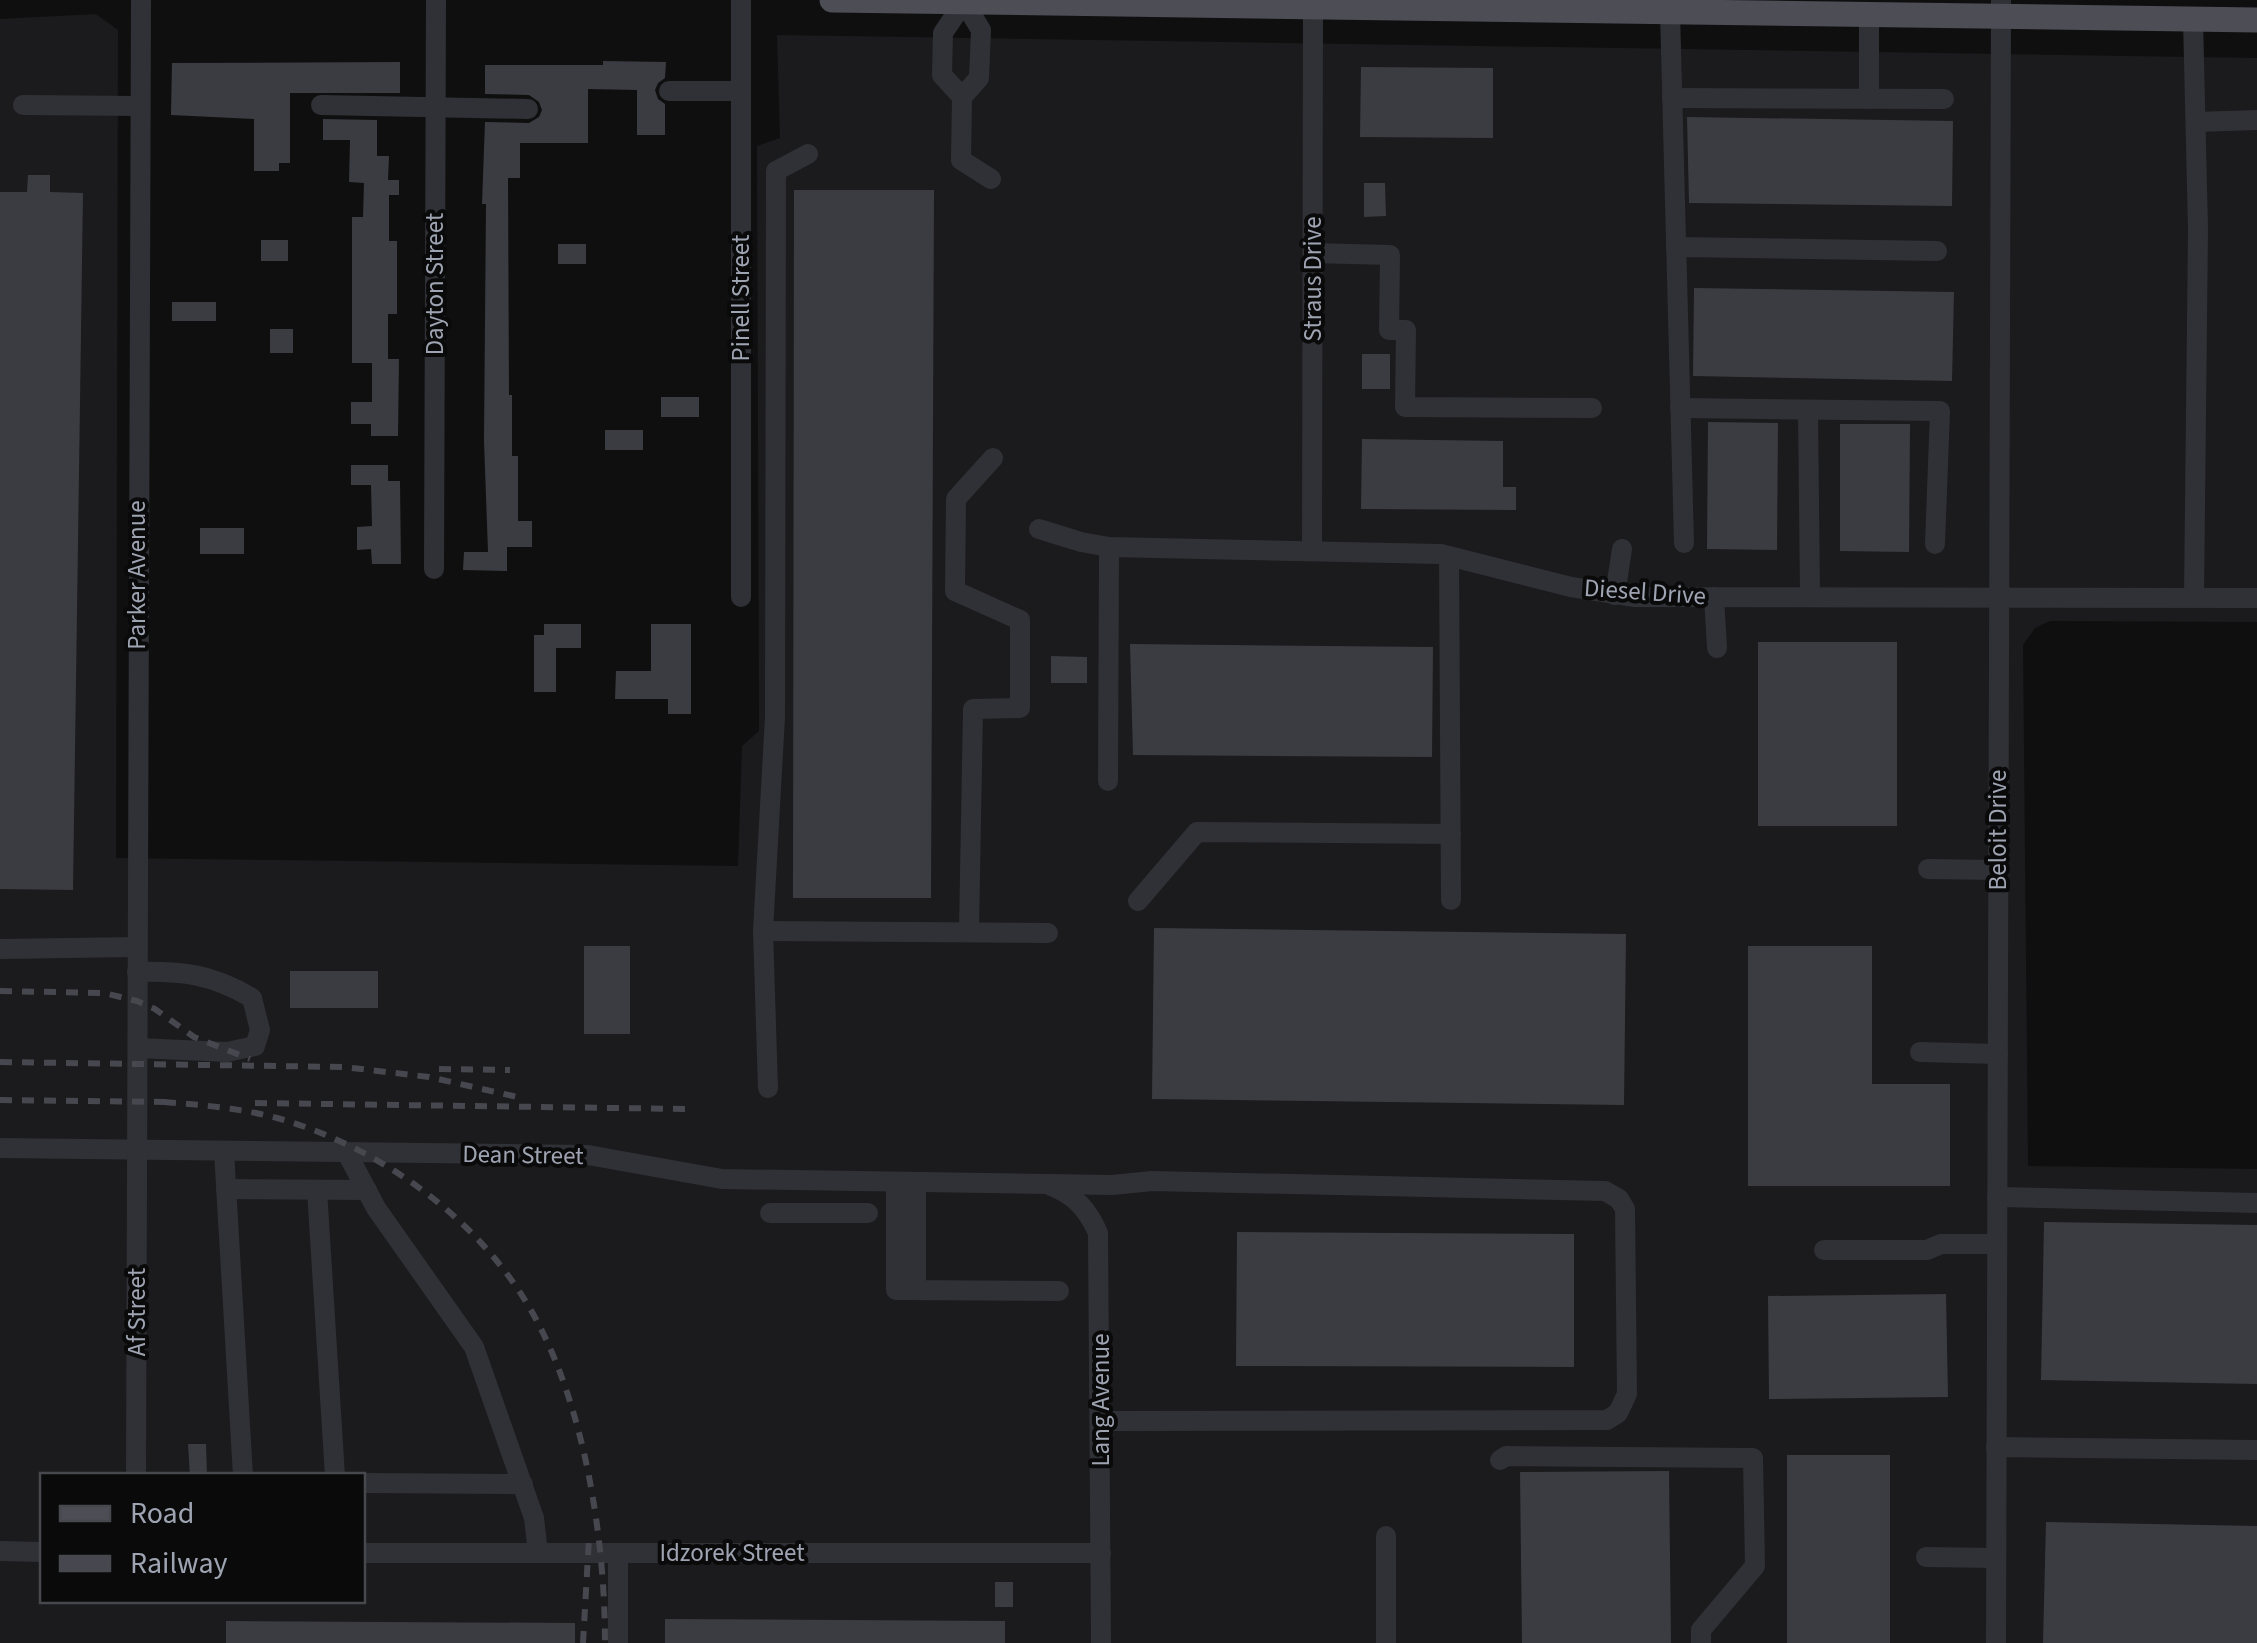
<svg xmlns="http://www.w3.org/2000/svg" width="2257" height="1643" font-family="'Source Sans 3',sans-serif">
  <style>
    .built { fill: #1b1b1d; fill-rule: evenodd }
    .building { fill: #3b3c41 }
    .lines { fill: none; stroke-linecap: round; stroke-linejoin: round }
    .minor { stroke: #303136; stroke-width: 20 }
    .major { stroke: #4c4d55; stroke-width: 25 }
    .rail { stroke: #47484f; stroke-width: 6; stroke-dasharray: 12 10; stroke-linecap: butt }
    .labels { text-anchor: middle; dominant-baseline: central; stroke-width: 8; stroke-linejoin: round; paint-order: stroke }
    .street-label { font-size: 25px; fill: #9fa4b2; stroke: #0a0a0b }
  </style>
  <rect width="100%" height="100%" fill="#0f0f10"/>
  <path class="built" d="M96 14 118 30 116 858 738 866 742 746 759 731 757 146 780 138 777 35 2257 58V622L2050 621 2035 628 2023 645 2028 1166 2257 1169V1643H0V19ZM42 1476H362V1600H42Z"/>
  <g class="building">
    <path d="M603 61 666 62 665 78 658 83 655 90 658 99 665 104V135H637V90L588 89V143H520V178H508L509 395H512V456H518V521H532V547H507V571L463 570 464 552H488L484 441 486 204H482L485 122 529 123 539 117 542 110 539 102 529 95 485 94V65H603Z"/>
    <path d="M400 62V93H290V163H279V171H254V119L171 115 172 63Z"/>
    <path d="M1361 67 1493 68V138L1360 137Z"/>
    <path d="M1687 117 1953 121 1952 206 1689 203Z"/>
    <path d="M323 119 377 120V156H389L388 180H399V195H389V241H397V314H388V359H399L398 436H371V424H351V402H372V363H352V217H363L364 183 349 182 350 140H323Z"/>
    <path d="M28 175H50V192L83 193 73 890 0 889V192H27Z"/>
    <path d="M1364 183H1385L1386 216 1364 217Z"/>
    <path d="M794 190H934L931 898H793Z"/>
    <rect x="261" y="240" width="27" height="21"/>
    <rect x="558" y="244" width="28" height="20"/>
    <path d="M1694 288 1954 292 1952 381 1693 376Z"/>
    <rect x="172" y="302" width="44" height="19"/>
    <rect x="270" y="329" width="23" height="24"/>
    <rect x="1362" y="354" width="28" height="35"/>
    <rect x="661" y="397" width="38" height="20"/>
    <path d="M1708 422 1778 423 1777 550 1707 549Z"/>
    <path d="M1840 424H1910L1909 552 1840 551Z"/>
    <rect x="605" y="430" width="38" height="20"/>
    <path d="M1362 439 1503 441V487H1516V510L1361 509Z"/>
    <path d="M351 465H388V481H400L401 564H372L371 549 357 550V527L372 526 371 485H351Z"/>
    <rect x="200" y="528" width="44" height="26"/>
    <path d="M544 624H581V648H556V692H534V635H544Z"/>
    <path d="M651 624H691V714H668V699H615L616 671H651Z"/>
    <rect x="1758" y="642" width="139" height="184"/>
    <path d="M1130 644 1433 647 1432 757 1133 755Z"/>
    <path d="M1051 656 1087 657V683H1051Z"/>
    <path d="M1154 928 1626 934 1624 1105 1152 1099Z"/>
    <rect x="584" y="946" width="46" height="88"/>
    <path d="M1748 946H1872V1084H1950V1186H1748Z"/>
    <rect x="290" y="971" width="88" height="37"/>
    <path d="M2044 1222 2257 1225V1384L2041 1380Z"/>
    <path d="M1237 1232 1574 1234V1367L1236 1366Z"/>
    <path d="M1946 1294 1948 1397 1769 1399 1768 1296Z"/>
    <path d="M188 1444H206L207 1476H190Z"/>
    <rect x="1787" y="1455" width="103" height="188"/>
    <path d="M1669 1471 1671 1643H1522L1520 1472Z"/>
    <path d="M2046 1522 2257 1526V1643H2043Z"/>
    <rect x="995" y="1582" width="18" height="25"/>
    <path d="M665 1619 1005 1621V1643H665Z"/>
    <path d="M226 1621 575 1623V1643H226Z"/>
  </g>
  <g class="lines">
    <g class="minor">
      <path d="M741 0V597"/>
      <path d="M1670 12 1684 543"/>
      <path d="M1869 15V99"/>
      <path d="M2193 19 2198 229 2194 598"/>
      <path d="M669 91H741"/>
      <path d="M962 97 979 78 981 30 964 2 943 33 942 75 962 97 961 160 991 179"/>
      <path d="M1672 98 1944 99"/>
      <path d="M23 105 140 106"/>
      <path d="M321 105 528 109"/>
      <path d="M2196 122 2257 120"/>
      <path d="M1676 247 1937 251"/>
      <path d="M1313 253 1390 255 1389 330H1406L1405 407 1592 408"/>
      <path d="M1680 408 1940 411 1935 544"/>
      <path d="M1808 410 1810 597"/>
      <path d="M1039 529 1081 542 1109 547 1441 554 1571 587 1635 597 2257 598"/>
      <path d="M1312 551 1313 7"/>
      <path d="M1449 556 1451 900"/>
      <path d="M434 569 436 0"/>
      <path d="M1615 595 1622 549"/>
      <path d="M1714 597 1717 648"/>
      <path d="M1108 781 1109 547"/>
      <path d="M1928 869 1998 870"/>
      <path d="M1138 901 1197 832 1451 834"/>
      <path d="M969 930 973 709 1020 708V620L955 591 956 499 993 458"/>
      <path d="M763 931 1048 933"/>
      <path d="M0 949 137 947"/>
      <path d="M137 972C183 971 212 974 252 998L260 1030 255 1046 227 1052 138 1048"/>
      <path d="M1920 1052 1998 1054"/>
      <path d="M768 1088 763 931 775 717 776 171 808 154"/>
      <path d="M0 1148 588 1155 722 1179 1112 1185 1152 1181 1605 1191 1619 1199 1625 1209 1627 1394 1618 1413 1607 1420 1101 1421"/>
      <path d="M224 1151 243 1476"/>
      <path d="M347 1153 376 1208 474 1347 534 1518 538 1553"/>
      <path d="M896 1182V1290L1059 1291"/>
      <path d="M1051 1186C1075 1195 1088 1210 1098 1233L1101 1643"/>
      <path d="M226 1189 367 1190"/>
      <path d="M317 1190 335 1476"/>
      <path d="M1997 1197 2257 1203"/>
      <path d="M770 1213H868"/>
      <path d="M1824 1250H1927L1941 1244H1997"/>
      <path d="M916 1290V1182"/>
      <path d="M1996 1447 2257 1450"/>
      <path d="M1500 1460 1506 1456 1753 1458 1755 1566 1701 1630V1643"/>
      <path d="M136 1476 141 0"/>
      <path d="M362 1483 523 1484"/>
      <path d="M0 1551 42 1552"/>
      <path d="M362 1553H1101"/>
      <path d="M1926 1557 1996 1558"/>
      <path d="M618 1643V1554"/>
      <path d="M1386 1643V1536"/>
      <path d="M1996 1643 2001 0"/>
    </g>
    <path class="major" d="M832 0 2257 20"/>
    <g class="rail">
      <path d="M0 991 104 993 137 1001 155 1009 194 1037 250 1059"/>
      <path d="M0 1062 344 1067 429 1077 522 1098"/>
      <path d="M439 1069 510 1070"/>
      <path d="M0 1100 175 1102"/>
      <path d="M164 1102C202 1105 240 1108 277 1118 384 1148 488 1225 539 1325 586 1416 605 1541 605 1643"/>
      <path d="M255 1103 688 1109"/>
      <path d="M583 1643 589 1538"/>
    </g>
  </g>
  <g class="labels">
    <g class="street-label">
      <text transform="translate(1313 279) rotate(-90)">Straus Drive</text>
      <text transform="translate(435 284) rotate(-90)">Dayton Street</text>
      <text transform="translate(741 298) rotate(-90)">Pinell Street</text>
      <text transform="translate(137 575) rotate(-90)">Parker Avenue</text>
      <text transform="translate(1645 592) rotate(4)">Diesel Drive</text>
      <text transform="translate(1998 830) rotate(-90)">Beloit Drive</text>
      <text transform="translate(523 1155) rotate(1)">Dean Street</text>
      <text transform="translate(137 1312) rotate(-90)">Af Street</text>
      <text transform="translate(1101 1400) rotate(-90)">Lang Avenue</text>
      <text x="732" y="1553">Idzorek Street</text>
    </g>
  </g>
  <rect x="40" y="1473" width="325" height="130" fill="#0a0a0b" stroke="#46484e" stroke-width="2.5"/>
  <rect x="60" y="1506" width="50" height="15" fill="#4c4d55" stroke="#46484e" stroke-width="2.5"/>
  <text x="130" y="1523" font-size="30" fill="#9fa4b2">Road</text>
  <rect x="60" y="1556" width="50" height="15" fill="#47484f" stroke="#46484e" stroke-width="2.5"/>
  <text x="130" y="1573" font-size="30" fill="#9fa4b2">Railway</text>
</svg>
